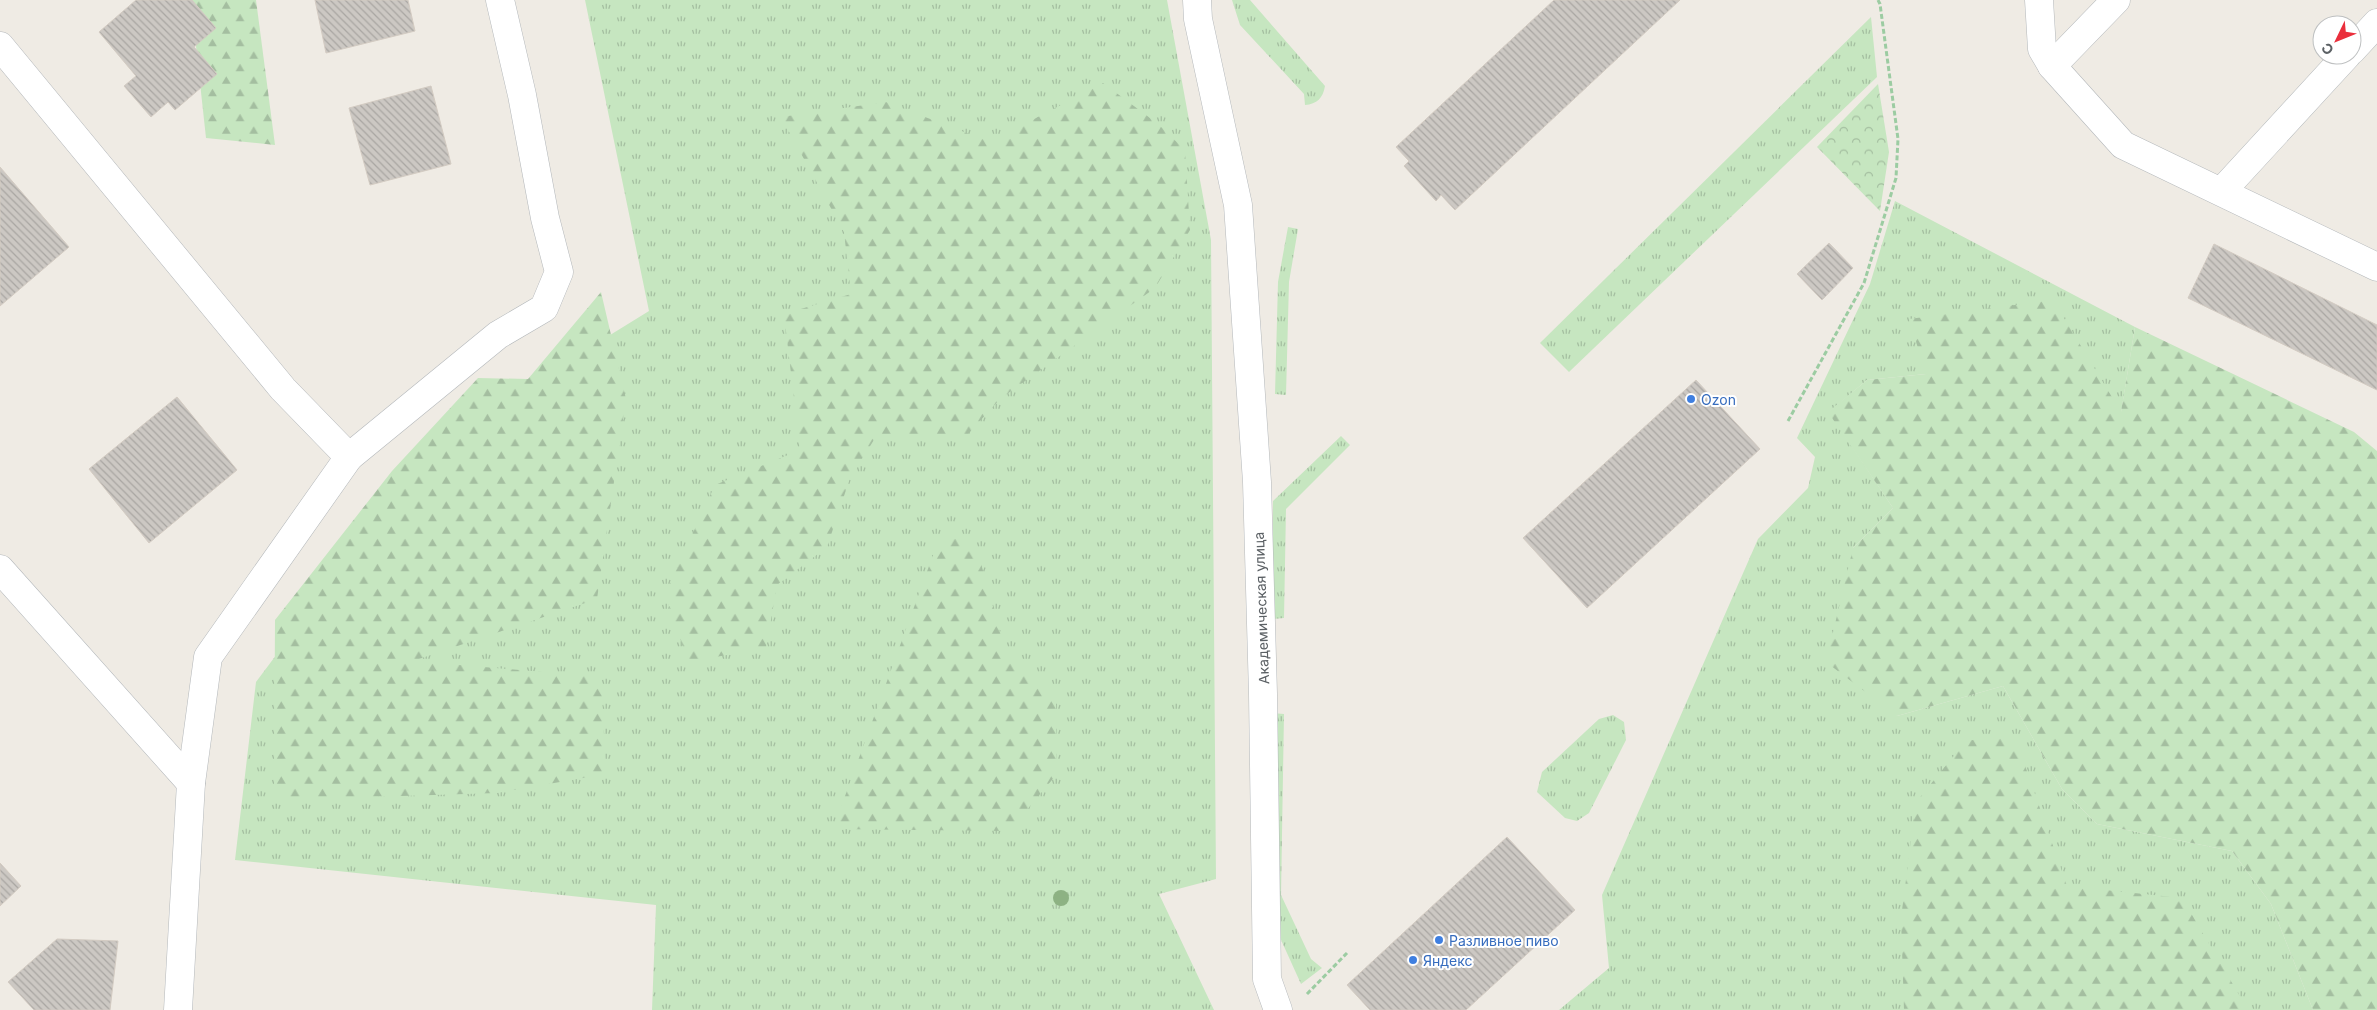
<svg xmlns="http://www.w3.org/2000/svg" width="2377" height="1010" font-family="Inter,sans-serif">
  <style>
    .grass { fill: url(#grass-tufts) }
    .forest { fill: url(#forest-firs) }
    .park { fill: url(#park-crowns) }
    .building { fill: url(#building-back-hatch); stroke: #d3cbc2 }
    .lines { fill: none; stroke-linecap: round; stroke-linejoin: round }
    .minor-casing { stroke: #b4b8bb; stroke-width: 29 }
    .path { stroke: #9ccca2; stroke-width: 3; stroke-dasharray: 5 2.5; stroke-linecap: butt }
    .minor { stroke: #fff; stroke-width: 28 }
    .tree { fill: #8db283 }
    .shop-dot { fill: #3f7fe0; stroke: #fff; stroke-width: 2 }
    .labels { text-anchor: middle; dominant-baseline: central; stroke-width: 4; stroke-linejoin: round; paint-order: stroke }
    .shop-label { font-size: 14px; fill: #366cbe; stroke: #fff; text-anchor: start }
    .street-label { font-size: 14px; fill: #5c6165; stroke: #fff }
  </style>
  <defs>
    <pattern id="grass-tufts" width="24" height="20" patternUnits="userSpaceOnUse" patternTransform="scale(1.25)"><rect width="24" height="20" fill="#c6e6c0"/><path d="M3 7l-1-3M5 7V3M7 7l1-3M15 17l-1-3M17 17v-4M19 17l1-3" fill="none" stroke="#a4bea0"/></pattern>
    <pattern id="forest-firs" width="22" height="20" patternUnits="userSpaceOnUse" patternTransform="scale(1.25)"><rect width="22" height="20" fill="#c6e6c0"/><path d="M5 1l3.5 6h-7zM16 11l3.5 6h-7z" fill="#a4bea0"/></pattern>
    <pattern id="park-crowns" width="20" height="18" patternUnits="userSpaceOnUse" patternTransform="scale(1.25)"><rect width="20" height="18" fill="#c6e6c0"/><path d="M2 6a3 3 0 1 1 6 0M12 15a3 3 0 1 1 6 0" fill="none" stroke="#a4bea0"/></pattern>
    <pattern id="building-back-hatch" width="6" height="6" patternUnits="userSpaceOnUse" patternTransform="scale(1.25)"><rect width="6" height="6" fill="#ccc8c3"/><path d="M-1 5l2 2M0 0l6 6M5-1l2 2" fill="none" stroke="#a9a6a2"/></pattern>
  </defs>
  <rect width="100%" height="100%" fill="#efebe4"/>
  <g class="grass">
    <path d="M585 0H1167L1211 240 1216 879 1159 894 1214 1010H652L656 905 235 860 256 682 435 443 649 311Z"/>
    <path d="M1232 0H1250L1325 86C1323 98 1317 104 1305 105L1304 94 1240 25Z"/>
    <path d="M1871 17 1877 77 1569 372 1540 343Z"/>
    <path d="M1895 201 2135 327 2121 413 1926 374 1867 380 1829 412 1893 508 1853 548 1897 716 2003 686 2062 789 2097 824 2232 851 2271 904 2313 1010H1559L1609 968 1602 895 1758 539 1808 488 1815 457 1797 438 1870 284Z"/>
    <path d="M1288 227 1298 229 1289 282 1286 395 1275 394 1278 282Z"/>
    <path d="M1341 436 1350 445 1286 509 1284 618 1273 619V501Z"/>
    <path d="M1272 713 1284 714 1281 895 1311 959 1322 968 1301 984 1272 920Z"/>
    <path d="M1613 715 1624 722 1626 740 1589 813 1577 821 1565 818 1537 792 1542 772 1599 719Z"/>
  </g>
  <g class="forest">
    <path d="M191 0H256L275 145 206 138Z"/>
    <path d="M1103 83 1158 124 1185 150 1190 230 1155 288 1000 399 968 434 877 435 850 478 827 547 777 585 766 648 688 662 665 594 715 485 800 450 784 314 851 294 844 232 781 117 886 102 990 142Z"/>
    <path d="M601 292 626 399 597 599 413 661 601 677 606 774 497 793 274 800 275 620 392 471 478 378 528 379Z"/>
    <path d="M2053 300 2121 412 2135 327 2354 432 2377 451V1010H2313L2271 904 2232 851 2097 824 2062 789 2003 686 1897 716 1826 662 1853 548 1893 508 1828 412 1867 380 1926 374 1909 319Z"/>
    <path d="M940 536 975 542 1005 650 1056 701 1057 774 1009 831 833 829Z"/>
    <path d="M2014 734 2067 886 2182 898 2248 1010H1904L1901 918 1916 802 1966 741Z"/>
  </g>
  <path class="park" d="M1878 84 1889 152 1880 211 1817 147Z"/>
  <g class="building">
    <path d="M136 0H192L216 28 194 47 217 74 175 110 168 102 151 117 124 86 136 76 99 32Z"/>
    <path d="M315 0H408L415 31 326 53Z"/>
    <path d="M1554 0H1680L1455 210 1441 195 1436 201 1404 166 1409 161 1396 147Z"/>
    <path d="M431 86 451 164 370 185 349 108Z"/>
    <path d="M0 167 69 247 0 306Z"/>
    <path d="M1829 243 1853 268 1822 300 1797 274Z"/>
    <path d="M2214 244 2377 325V390L2188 298Z"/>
    <path d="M1696 380 1760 449 1587 608 1523 538Z"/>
    <path d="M177 397 237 470 149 543 89 469Z"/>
    <path d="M1507 837 1575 910 1466 1010H1370L1347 985Z"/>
    <path d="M0 863 21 886 0 906Z"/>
    <path d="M57 939 118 941 110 1010H34L8 982Z"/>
  </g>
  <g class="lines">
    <g class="minor-casing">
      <g id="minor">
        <path d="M1197 0 1198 19 1238 205 1257 482 1263 694 1267 979 1278 1010"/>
        <path d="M2039 0 2042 49 2052 66 2123 145 2377 267"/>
        <path d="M0 46 283 389 349 457 208 657 191 783 178 1010"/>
        <path d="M2352 50 2377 23"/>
        <path d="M2052 66 2116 0"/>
        <path d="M2222 191 2347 55"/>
        <path d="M349 457 498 335 544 308 559 272 545 218 522 95 500 0"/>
        <path d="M0 569 191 783"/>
      </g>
    </g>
    <g class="path">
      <path d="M1788 421 1864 283 1896 178 1898 139 1880 4 1878 0"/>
      <path d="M1307 994 1347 953"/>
    </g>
    <use href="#minor" class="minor"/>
  </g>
  <circle class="tree" cx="1061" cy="898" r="8"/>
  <g class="shop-dot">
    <circle cx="1691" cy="399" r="5"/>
    <circle cx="1439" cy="940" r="5"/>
    <circle cx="1413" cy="960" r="5"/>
  </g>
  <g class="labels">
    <g class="shop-label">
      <text x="1701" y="399">Ozon</text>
      <text x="1449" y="940">Разливное пиво</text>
      <text x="1423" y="960">Яндекс</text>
    </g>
    <g class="street-label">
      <text transform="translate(1261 608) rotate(-92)">Академическая улица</text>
    </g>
  </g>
  <g transform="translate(2337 40) rotate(227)"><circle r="24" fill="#ffffff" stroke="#bec0c1"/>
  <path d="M0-4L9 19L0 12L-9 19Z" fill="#ea2f3c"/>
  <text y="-8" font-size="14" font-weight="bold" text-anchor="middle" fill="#5c6165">С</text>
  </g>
</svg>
